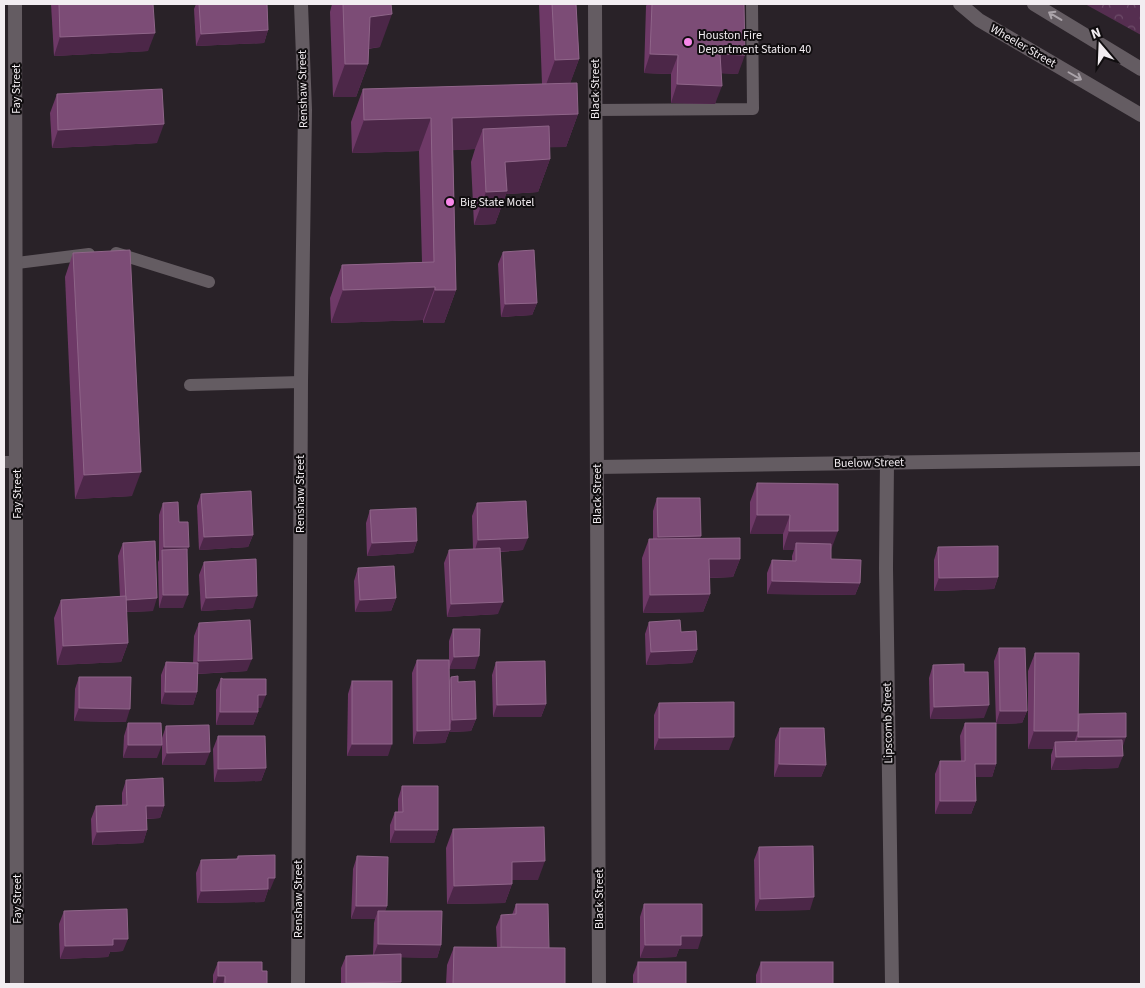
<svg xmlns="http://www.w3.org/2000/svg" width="1145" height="988" font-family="'Source Sans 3',sans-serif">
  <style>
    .park { fill: url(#park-crowns) }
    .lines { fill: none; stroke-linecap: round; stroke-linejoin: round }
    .service { stroke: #645c62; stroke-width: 12 }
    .minor { stroke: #645c62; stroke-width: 14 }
    .secondary { stroke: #645c62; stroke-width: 14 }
    .wall { fill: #6e3967 }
    .shaded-wall { fill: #4c2748 }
    .building { fill: #7c4c76; stroke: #8f6589 }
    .oneway { stroke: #aba4aa }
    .poi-dot { fill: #f888e9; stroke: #100d0f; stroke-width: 2 }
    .labels { text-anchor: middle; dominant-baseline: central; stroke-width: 4; stroke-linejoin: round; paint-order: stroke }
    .poi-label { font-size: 12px; fill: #f2edf1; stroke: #100d0f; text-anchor: start }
    .street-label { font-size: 12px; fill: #f2edf1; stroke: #100d0f }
  </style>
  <defs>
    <pattern id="park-crowns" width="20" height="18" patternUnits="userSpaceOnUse" patternTransform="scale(1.25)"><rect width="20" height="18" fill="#552e50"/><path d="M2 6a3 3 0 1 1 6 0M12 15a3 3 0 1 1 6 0" fill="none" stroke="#6e4d6a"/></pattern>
  </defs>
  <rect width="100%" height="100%" fill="#292228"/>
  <path class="park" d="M1084 4H1141V35L1085 4Z"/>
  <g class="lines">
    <g class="service">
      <path d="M595 110 753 109 752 4"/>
      <path d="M116 253 209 282"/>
      <path d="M17 263 89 254"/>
      <path d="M190 385 301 382"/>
      <path d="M4 462H17"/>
    </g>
    <g class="minor">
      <path d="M15 4 17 984"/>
      <path d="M595 4 599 984"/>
      <path d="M887 462 886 568 892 984"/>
      <path d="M597 467 1141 459"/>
      <path d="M298 984 301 382 305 110 301 4"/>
    </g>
    <g class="secondary">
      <path d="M960 4 979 20 1141 115"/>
      <path d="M1034 4 1141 69"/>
    </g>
  </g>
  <g class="wall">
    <path d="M51 4H153L148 51 54 56Z"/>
    <path d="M196 4H267L268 30 264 43 196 46 194 9Z"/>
    <path d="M332 4H343L380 47 368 49V64L356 97H333L330 12Z"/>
    <path d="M539 4H576L579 59 570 83 578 114 566 147H550V159L538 192 506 194 495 224 474 225 471 162 475 149 453 150 456 290 444 323H423V320L331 323 330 298 342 265 422 262 419 151 352 153 351 122 363 89 542 84Z"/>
    <path d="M647 4H744L738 74 721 73 715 104 671 103V74L644 73 646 6Z"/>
    <path d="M57 94 157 143 52 148 50 113Z"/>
    <path d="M503 252 537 303 532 315 501 317 498 264Z"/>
    <path d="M73 253 132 496 75 499 65 277Z"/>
    <path d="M757 483 831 549V559L860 583 855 595 767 594V573L772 560 792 561V556L794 550H783V534H750V502Z"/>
    <path d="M201 494 253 535 248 547 199 550 197 506Z"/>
    <path d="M657 498 700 539 740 559 733 577 710 578V594L703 612 643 613 642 558 649 539H653V511Z"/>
    <path d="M163 503 179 522 187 553 183 608H159L158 562 159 560V515Z"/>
    <path d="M477 503 523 550 500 552 498 614 447 617 444 563 449 550 473 549 472 516Z"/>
    <path d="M370 510 417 541 413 553 367 556 366 523Z"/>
    <path d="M123 543 153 611 126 612 128 643 121 662 57 665 54 618 61 600 120 597 118 556Z"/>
    <path d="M938 547 998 577 994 589 934 591V560Z"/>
    <path d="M204 562 253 608 201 611 199 575Z"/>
    <path d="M358 568 396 598 391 611 355 612 354 581Z"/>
    <path d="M649 622 681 632 697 650 692 663 646 665 645 634Z"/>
    <path d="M199 623 247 671 197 674V692L193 705 161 704V675L166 662 193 663 194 636Z"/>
    <path d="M453 629 475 669H449V681L451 677 458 682 476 719 471 731 449 732 445 743 413 744 412 673 417 660H449V641Z"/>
    <path d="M999 648 1027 711 1022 723 996 724V764L992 777H975L976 801 971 814H935V774L940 761H961L960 736 965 723H996L994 661Z"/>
    <path d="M1035 653 1079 714 1122 747 1118 768 1051 770V755L1053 749H1028V671Z"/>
    <path d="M496 662 546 704 541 717H493L492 675Z"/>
    <path d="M933 665 964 672 984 718 930 719 929 678Z"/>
    <path d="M79 677 126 722 74 721 75 689Z"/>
    <path d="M221 678 261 708H258V712L253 725H216V690Z"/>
    <path d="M352 681 388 756H347L348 694Z"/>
    <path d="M659 703 729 750H654V715Z"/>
    <path d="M128 723 157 758H123L124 736Z"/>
    <path d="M166 726 205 765H162V738Z"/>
    <path d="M780 728 826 765 821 777H774L775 740Z"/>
    <path d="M218 736 266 768 261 781 214 782 213 749Z"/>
    <path d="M126 780 164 806 160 818 147 819V830L143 843 92 845 91 819 96 806 122 805V793Z"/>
    <path d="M402 786 438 830 434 843H390V825L395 812H398V799Z"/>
    <path d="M453 829 538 880H512V884L505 903 447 904 446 848Z"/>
    <path d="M759 847 810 910 755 911 754 860Z"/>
    <path d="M238 856 270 890H268L264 902 197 903 196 873 201 860 236 859Z"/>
    <path d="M357 856 387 906 385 911 441 945 437 958 401 957V984H341V968L346 956 373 955 374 923 375 919H351L353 869Z"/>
    <path d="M516 904 548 948 565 984H446L447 965 454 947H497L496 927 501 915H512Z"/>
    <path d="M644 904 698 949H679L676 957 640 958V917Z"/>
    <path d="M64 911 123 951 110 952 108 957 60 959 59 924Z"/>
    <path d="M218 962 262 971 267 984H213V975Z"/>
    <path d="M638 962 686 984H633V975Z"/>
    <path d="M761 962 833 984H756V975Z"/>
  </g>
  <g class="shaded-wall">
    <path d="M392 14 380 47 357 50 370 17Z"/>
    <path d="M268 30 264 43 196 46 201 34Z"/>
    <path d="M155 33 148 51 54 56 60 37Z"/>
    <path d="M650 54 678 55 671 74 644 73Z"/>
    <path d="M720 54 745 55 738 74 713 73Z"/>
    <path d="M579 59 567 92 543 93 555 60Z"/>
    <path d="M345 64H368L356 97H333Z"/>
    <path d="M677 84 722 86 715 104 671 103Z"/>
    <path d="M578 114 566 147 484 149 483 129 475 149 440 151 452 118Z"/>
    <path d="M431 118 419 151 352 153 364 120Z"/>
    <path d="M164 124 157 143 52 148 58 130Z"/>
    <path d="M550 159 538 192 506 194 495 224 474 225 486 192 505 162Z"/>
    <path d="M435 287 423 320 331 323 343 290Z"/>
    <path d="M435 290H456L444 323H423Z"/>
    <path d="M537 303 532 315 501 317 505 304Z"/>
    <path d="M141 472 132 496 75 499 84 475Z"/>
    <path d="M757 515H790L783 534H750Z"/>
    <path d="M789 531H838L831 550 796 543 794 550H783Z"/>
    <path d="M253 535 248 547 199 550 204 537Z"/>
    <path d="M701 536 696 549 653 550 658 537Z"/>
    <path d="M528 538 523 550 474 553 478 540Z"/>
    <path d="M417 541 413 553 367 556 372 543Z"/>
    <path d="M164 547H189L184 560 162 550Z"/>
    <path d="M709 559H740L733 577 703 578Z"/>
    <path d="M998 577 994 589 934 591 939 578Z"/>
    <path d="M772 581 860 583 855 595 767 594Z"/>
    <path d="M710 594 703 612 643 613 650 595Z"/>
    <path d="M163 595H188L183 608H159Z"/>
    <path d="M257 596 253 608 201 611 206 598Z"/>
    <path d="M157 598 153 611 121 612 126 600Z"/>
    <path d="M396 598 391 611 355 612 360 600Z"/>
    <path d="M503 602 498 614 447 617 451 604Z"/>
    <path d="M128 643 121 662 57 665 63 646Z"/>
    <path d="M697 650 692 663 646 665 651 652Z"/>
    <path d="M479 656 475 669H449L454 657Z"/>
    <path d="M252 659 247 671 193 674 198 661Z"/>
    <path d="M165 692H197L193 705 161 704Z"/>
    <path d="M258 695H266L261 708H254Z"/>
    <path d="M546 704 541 717H493L497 705Z"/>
    <path d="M989 705 984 718 930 719 934 707Z"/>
    <path d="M79 708 130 709 126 722 74 721Z"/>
    <path d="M1000 711H1027L1022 723 996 724Z"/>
    <path d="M220 712H258L253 725H216Z"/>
    <path d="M476 719 471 731 449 732 445 743 413 744 417 731 448 730 452 720Z"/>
    <path d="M1034 731H1078L1072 749 1055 742 1053 749H1028Z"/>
    <path d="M734 737 729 750H654L659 738Z"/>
    <path d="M1078 737H1126L1122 749 1074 750Z"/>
    <path d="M352 744H392L388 756H347Z"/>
    <path d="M128 745H162L157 758H123Z"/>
    <path d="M210 752 205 765H162L167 753Z"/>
    <path d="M1123 756 1118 768 1051 770 1056 757Z"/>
    <path d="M779 764 826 765 821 777H774Z"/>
    <path d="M975 764H996L992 777H971Z"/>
    <path d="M266 768 261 781 214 782 218 769Z"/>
    <path d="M940 801H976L971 814H935Z"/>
    <path d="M146 806H164L160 818 142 819Z"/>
    <path d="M147 830 143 843 92 845 97 832Z"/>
    <path d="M395 830H438L434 843H390Z"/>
    <path d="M545 861 538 880H505L512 862Z"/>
    <path d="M268 878H275L270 890H268L264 902 197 903 201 891Z"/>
    <path d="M512 884 505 903 447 904 454 886Z"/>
    <path d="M814 897 810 910 755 911 760 899Z"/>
    <path d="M356 906H387L382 919 378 911 375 919H351Z"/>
    <path d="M681 936H702L698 949H679L676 957 640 958 645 945Z"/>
    <path d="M113 939H128L123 951 110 952 108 957 60 959 65 946Z"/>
    <path d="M378 944 441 945 437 958 373 957Z"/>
    <path d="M218 976H225L223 984H215Z"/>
    <path d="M401 982V984H346V983Z"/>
  </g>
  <g class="building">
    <path d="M59 4H153L155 33 60 37Z"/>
    <path d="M199 4H267L268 30 201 34Z"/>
    <path d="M343 4H391L392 14 370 17 368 64H345Z"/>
    <path d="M552 4H576L579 59 555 60Z"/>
    <path d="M652 4H744L745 55 720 54 722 86 677 84 678 55 650 54Z"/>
    <path d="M577 83 578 114 452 118 456 290H435V287L343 290 342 265 434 262 431 118 364 120 363 89Z"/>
    <path d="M162 89 164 124 58 130 57 94Z"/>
    <path d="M549 126 550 159 505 162 507 191 486 192 483 129Z"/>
    <path d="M130 250 141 472 84 475 73 253Z"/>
    <path d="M534 250 537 303 505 304 503 252Z"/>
    <path d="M757 483 838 484V531H789L790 515H757Z"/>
    <path d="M251 491 253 535 204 537 201 494Z"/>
    <path d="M657 498H700L701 536 658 537Z"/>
    <path d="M526 501 528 538 478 540 477 503Z"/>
    <path d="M178 502 179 522H188L189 547H164L163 503Z"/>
    <path d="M416 508 417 541 372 543 370 510Z"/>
    <path d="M740 538V559H709L710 594 650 595 649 539Z"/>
    <path d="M155 541 157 598 126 600 123 543Z"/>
    <path d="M796 543 831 544V559L861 560 860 583 772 581V560L796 561Z"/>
    <path d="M998 546V577L939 578 938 547Z"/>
    <path d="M500 548 503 602 451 604 449 550Z"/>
    <path d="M187 549 188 595H163L162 550Z"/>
    <path d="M256 559 257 596 206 598 204 562Z"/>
    <path d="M394 566 396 598 360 600 358 568Z"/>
    <path d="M126 596 128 643 63 646 61 600Z"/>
    <path d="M250 620 252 659 198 661 199 623Z"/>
    <path d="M680 620 681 632 696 631 697 650 651 652 649 622Z"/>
    <path d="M453 629H480L479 656 454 657Z"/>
    <path d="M999 648H1025L1027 711H1000Z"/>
    <path d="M1035 653H1079L1078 731H1034Z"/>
    <path d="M417 660H449L450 730 417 731Z"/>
    <path d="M545 661 546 704 497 705 496 662Z"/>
    <path d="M166 662 198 663 197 692H165Z"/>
    <path d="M964 664V672H988L989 705 934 707 933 665Z"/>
    <path d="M458 676V682L475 681 476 719 452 720 451 677Z"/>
    <path d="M79 677H131L130 709 79 708Z"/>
    <path d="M221 678 223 679H266V695H258V712H220Z"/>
    <rect x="352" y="681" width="40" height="63"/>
    <path d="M734 702V737L659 738V703Z"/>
    <path d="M1126 713V737H1078L1079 714Z"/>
    <path d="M128 723H161L162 745H128Z"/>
    <path d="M965 723H996V764H975L976 801H940V761H965Z"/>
    <path d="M209 725 210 752 167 753 166 726Z"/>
    <path d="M780 728H824L826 765 779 764Z"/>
    <path d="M218 736H265L266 768 218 769Z"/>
    <path d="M1122 740 1123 756 1056 757 1055 742Z"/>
    <path d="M163 778 164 806H146L147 830 97 832 96 806 127 805 126 780Z"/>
    <path d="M402 786H438V830H395V812H403Z"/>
    <path d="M544 827 545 861 512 862V884L454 886 453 829Z"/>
    <path d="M813 846 814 897 760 899 759 847Z"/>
    <path d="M275 855V878H268V889L201 891V860L238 859V856Z"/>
    <path d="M357 856 388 857 387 906H356Z"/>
    <path d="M516 904H548L549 948 501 947V915L516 914Z"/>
    <path d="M644 904H702V936H681V945H645Z"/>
    <path d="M127 909 128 939H113V945L65 946 64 911Z"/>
    <path d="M378 911H442L441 945 378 944Z"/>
    <path d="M454 947 565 948V984H453Z"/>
    <path d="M401 954V982L346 983V956Z"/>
    <path d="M218 962H262V971H267V984H225V976H218Z"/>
    <rect x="638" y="962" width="48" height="22"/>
    <rect x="761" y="962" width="72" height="22"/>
  </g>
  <defs><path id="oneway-shaft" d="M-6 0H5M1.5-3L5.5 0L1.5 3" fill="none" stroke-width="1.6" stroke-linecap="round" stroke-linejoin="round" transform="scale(1.25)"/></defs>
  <g class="oneway">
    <use href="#oneway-shaft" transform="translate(1055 16) rotate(-149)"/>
    <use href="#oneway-shaft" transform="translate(1075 76) rotate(30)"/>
  </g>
  <g class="poi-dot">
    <circle cx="688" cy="42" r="5"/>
    <circle cx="450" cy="202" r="5"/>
  </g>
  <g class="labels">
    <g class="poi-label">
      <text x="698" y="35">Houston Fire<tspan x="698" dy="14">Department Station 40</tspan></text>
      <text x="460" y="202">Big State Motel</text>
    </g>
    <g class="street-label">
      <text transform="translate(1023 46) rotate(30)">Wheeler Street</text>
      <text transform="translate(16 89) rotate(-90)">Fay Street</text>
      <text transform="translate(303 89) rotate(-91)">Renshaw Street</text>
      <text transform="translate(595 89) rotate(-90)">Black Street</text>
      <text transform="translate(869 463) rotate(-1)">Buelow Street</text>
      <text transform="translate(17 494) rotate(-90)">Fay Street</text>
      <text transform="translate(300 494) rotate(-90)">Renshaw Street</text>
      <text transform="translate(597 494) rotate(-90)">Black Street</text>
      <text transform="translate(888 723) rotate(-91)">Lipscomb Street</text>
      <text transform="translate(17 899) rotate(-90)">Fay Street</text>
      <text transform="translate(298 899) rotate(-90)">Renshaw Street</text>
      <text transform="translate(599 899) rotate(-90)">Black Street</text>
    </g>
  </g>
  <rect width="1145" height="988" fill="none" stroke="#f2edf1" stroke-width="10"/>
  <g transform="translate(1100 45) rotate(341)" stroke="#100d0f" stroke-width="4" paint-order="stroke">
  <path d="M0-4L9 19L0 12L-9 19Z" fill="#f2edf1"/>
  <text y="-8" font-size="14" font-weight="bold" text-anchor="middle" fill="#f2edf1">N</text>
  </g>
</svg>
